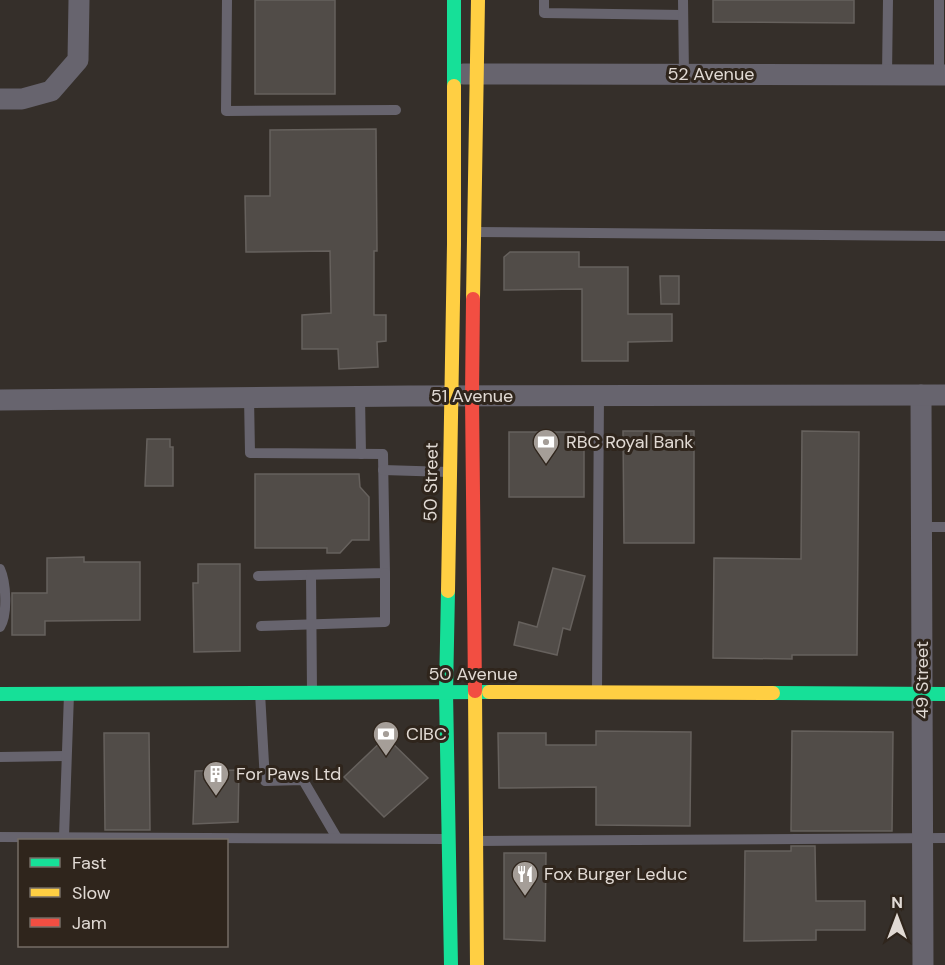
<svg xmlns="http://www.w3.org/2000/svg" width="945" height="965" font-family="'DM Sans',sans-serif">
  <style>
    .building { fill: #514c48; stroke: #66615d; stroke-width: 1.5 }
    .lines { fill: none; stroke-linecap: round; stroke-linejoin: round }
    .lane { stroke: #67646e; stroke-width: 10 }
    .street { stroke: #67646e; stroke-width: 21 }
    .fast { stroke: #16e098; stroke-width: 14 }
    .slow { stroke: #ffcf43; stroke-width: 14 }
    .jam { stroke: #f24e42; stroke-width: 14 }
    .labels { text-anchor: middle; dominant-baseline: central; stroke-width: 6; stroke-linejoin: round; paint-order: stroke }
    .street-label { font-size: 18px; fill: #e1dad4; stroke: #2f251c }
    .poi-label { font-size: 18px; fill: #e1dad4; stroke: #2f251c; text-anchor: start }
  </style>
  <rect width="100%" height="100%" fill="#352f2a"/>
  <g class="building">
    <rect x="255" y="0" width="80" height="94"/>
    <path d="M713 0H854V23L713 22Z"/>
    <path d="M376 129 377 251H374V315H386V341L377 342 378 367 339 369 338 349H302V315L331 313 330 251 246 252 245 196H270V130Z"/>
    <path d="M510 252H579V267H628V314H672V341L628 342V361H582V289L504 290V257Z"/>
    <path d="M660 276H679V304H661Z"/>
    <path d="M623 431H694V543H624Z"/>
    <path d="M802 431 859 432 857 655H792V659L713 658 714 558 801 559Z"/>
    <rect x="509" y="432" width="75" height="65"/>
    <path d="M147 439H170V447H173V486H145Z"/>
    <path d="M255 474H359L360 487 369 497V540H352L340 553H327V548H255Z"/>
    <path d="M84 557V562H140V620L45 621V635H12V593H47V558Z"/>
    <path d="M198 564H240V651L194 652 193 583H198Z"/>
    <path d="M553 568 585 576 570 630 563 628 557 655 514 645 519 622 537 627Z"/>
    <path d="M596 731 691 732 690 826 596 825V787L499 788 498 733H546V745H596Z"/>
    <path d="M792 731 893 732 892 831H791Z"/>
    <path d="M104 733H149L150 830H105Z"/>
    <path d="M386 737 428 778 384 817 344 777Z"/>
    <path d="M239 770 238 822 193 824 195 771Z"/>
    <path d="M791 846H815L816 901H865V930H816V940L744 941 745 851H791Z"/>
    <path d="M504 853H546L545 941 504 939Z"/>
  </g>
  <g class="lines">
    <g class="lane">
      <path d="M227 0 226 111 396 110"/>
      <path d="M544 0V13L683 15"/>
      <path d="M683 0 684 74"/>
      <path d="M887 75 888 0"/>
      <path d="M939 75V0"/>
      <path d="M475 232 945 236"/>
      <path d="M360 396 361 454"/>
      <path d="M249 397 250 453 383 454 385 573 258 576"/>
      <path d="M383 470 449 472"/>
      <path d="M922 527H945"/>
      <path d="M0 569C6 582 8 614 0 627"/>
      <path d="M311 575 312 692"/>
      <path d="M261 626 385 622V573"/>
      <path d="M597 692 599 395"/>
      <path d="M260 693 265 781 303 780 337 838"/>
      <path d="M0 757 66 756"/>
      <path d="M0 837 447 839"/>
      <path d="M64 837 69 694"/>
      <path d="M477 841 945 838"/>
    </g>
    <g class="street">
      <path d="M463 74 945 75"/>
      <path d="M0 99H22L51 91 78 60 79 0"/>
      <path d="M921 395 923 965"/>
      <path d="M0 400 409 396 945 395"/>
    </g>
    <g class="fast">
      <path d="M454 0V86"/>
      <path d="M448 591 446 692 451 965"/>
      <path d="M773 693 945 694"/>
      <path d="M0 694 489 692"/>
    </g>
    <g class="slow">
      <path d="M473 299 478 0"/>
      <path d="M448 591 454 244V86"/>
      <path d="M475 691 477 965"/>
      <path d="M489 692 773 693"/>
    </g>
    <path class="jam" d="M473 299 472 396 475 691"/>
  </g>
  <defs>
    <g id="bank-pin" transform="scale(1.35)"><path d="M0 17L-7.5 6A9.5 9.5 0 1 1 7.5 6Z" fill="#a59e98" stroke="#2f251c"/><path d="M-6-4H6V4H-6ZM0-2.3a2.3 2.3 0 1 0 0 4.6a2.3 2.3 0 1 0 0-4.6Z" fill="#fff"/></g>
    <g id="building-pin" transform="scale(1.35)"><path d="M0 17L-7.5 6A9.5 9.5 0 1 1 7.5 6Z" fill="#a59e98" stroke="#2f251c"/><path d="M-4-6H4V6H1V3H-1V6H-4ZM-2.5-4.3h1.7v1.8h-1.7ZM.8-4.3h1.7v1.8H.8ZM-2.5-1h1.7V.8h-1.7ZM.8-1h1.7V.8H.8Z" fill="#fff"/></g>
    <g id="restaurant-pin" transform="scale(1.35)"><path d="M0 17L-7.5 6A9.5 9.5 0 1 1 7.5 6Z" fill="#a59e98" stroke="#2f251c"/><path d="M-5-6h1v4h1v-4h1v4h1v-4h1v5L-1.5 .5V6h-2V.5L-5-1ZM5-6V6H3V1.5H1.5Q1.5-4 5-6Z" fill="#fff"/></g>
  </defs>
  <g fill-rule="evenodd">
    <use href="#bank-pin" x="546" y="442"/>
    <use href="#bank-pin" x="386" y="734"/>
    <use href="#building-pin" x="216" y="774"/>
    <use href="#restaurant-pin" x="525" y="874"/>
  </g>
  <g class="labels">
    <g class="street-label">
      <text x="711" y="74">52 Avenue</text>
      <text x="472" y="396">51 Avenue</text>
      <text transform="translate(431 482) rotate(-89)">50 Street</text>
      <text x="473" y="674">50 Avenue</text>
      <text transform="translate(922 680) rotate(-90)">49 Street</text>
    </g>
    <g class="poi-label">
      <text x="566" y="442">RBC Royal Bank</text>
      <text x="406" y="734">CIBC</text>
      <text x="236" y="774">For Paws Ltd</text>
      <text x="544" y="874">Fox Burger Leduc</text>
    </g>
  </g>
  <rect x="18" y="839" width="210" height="108" fill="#2f251c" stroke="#766d66" stroke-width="1.5"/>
  <rect x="30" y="858" width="30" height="9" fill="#16e098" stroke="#766d66" stroke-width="1.5"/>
  <text x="72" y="869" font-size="18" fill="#e1dad4">Fast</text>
  <rect x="30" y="888" width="30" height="9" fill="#ffcf43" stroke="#766d66" stroke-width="1.5"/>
  <text x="72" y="899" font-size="18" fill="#e1dad4">Slow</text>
  <rect x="30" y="918" width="30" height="9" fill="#f24e42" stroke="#766d66" stroke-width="1.5"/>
  <text x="72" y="929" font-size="18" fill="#e1dad4">Jam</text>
  <g transform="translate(897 917)" stroke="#2f251c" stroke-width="4.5" paint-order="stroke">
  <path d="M0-4.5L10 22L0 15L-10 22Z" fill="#e1dad4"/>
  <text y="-9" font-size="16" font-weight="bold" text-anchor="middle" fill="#e1dad4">N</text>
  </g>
</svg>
